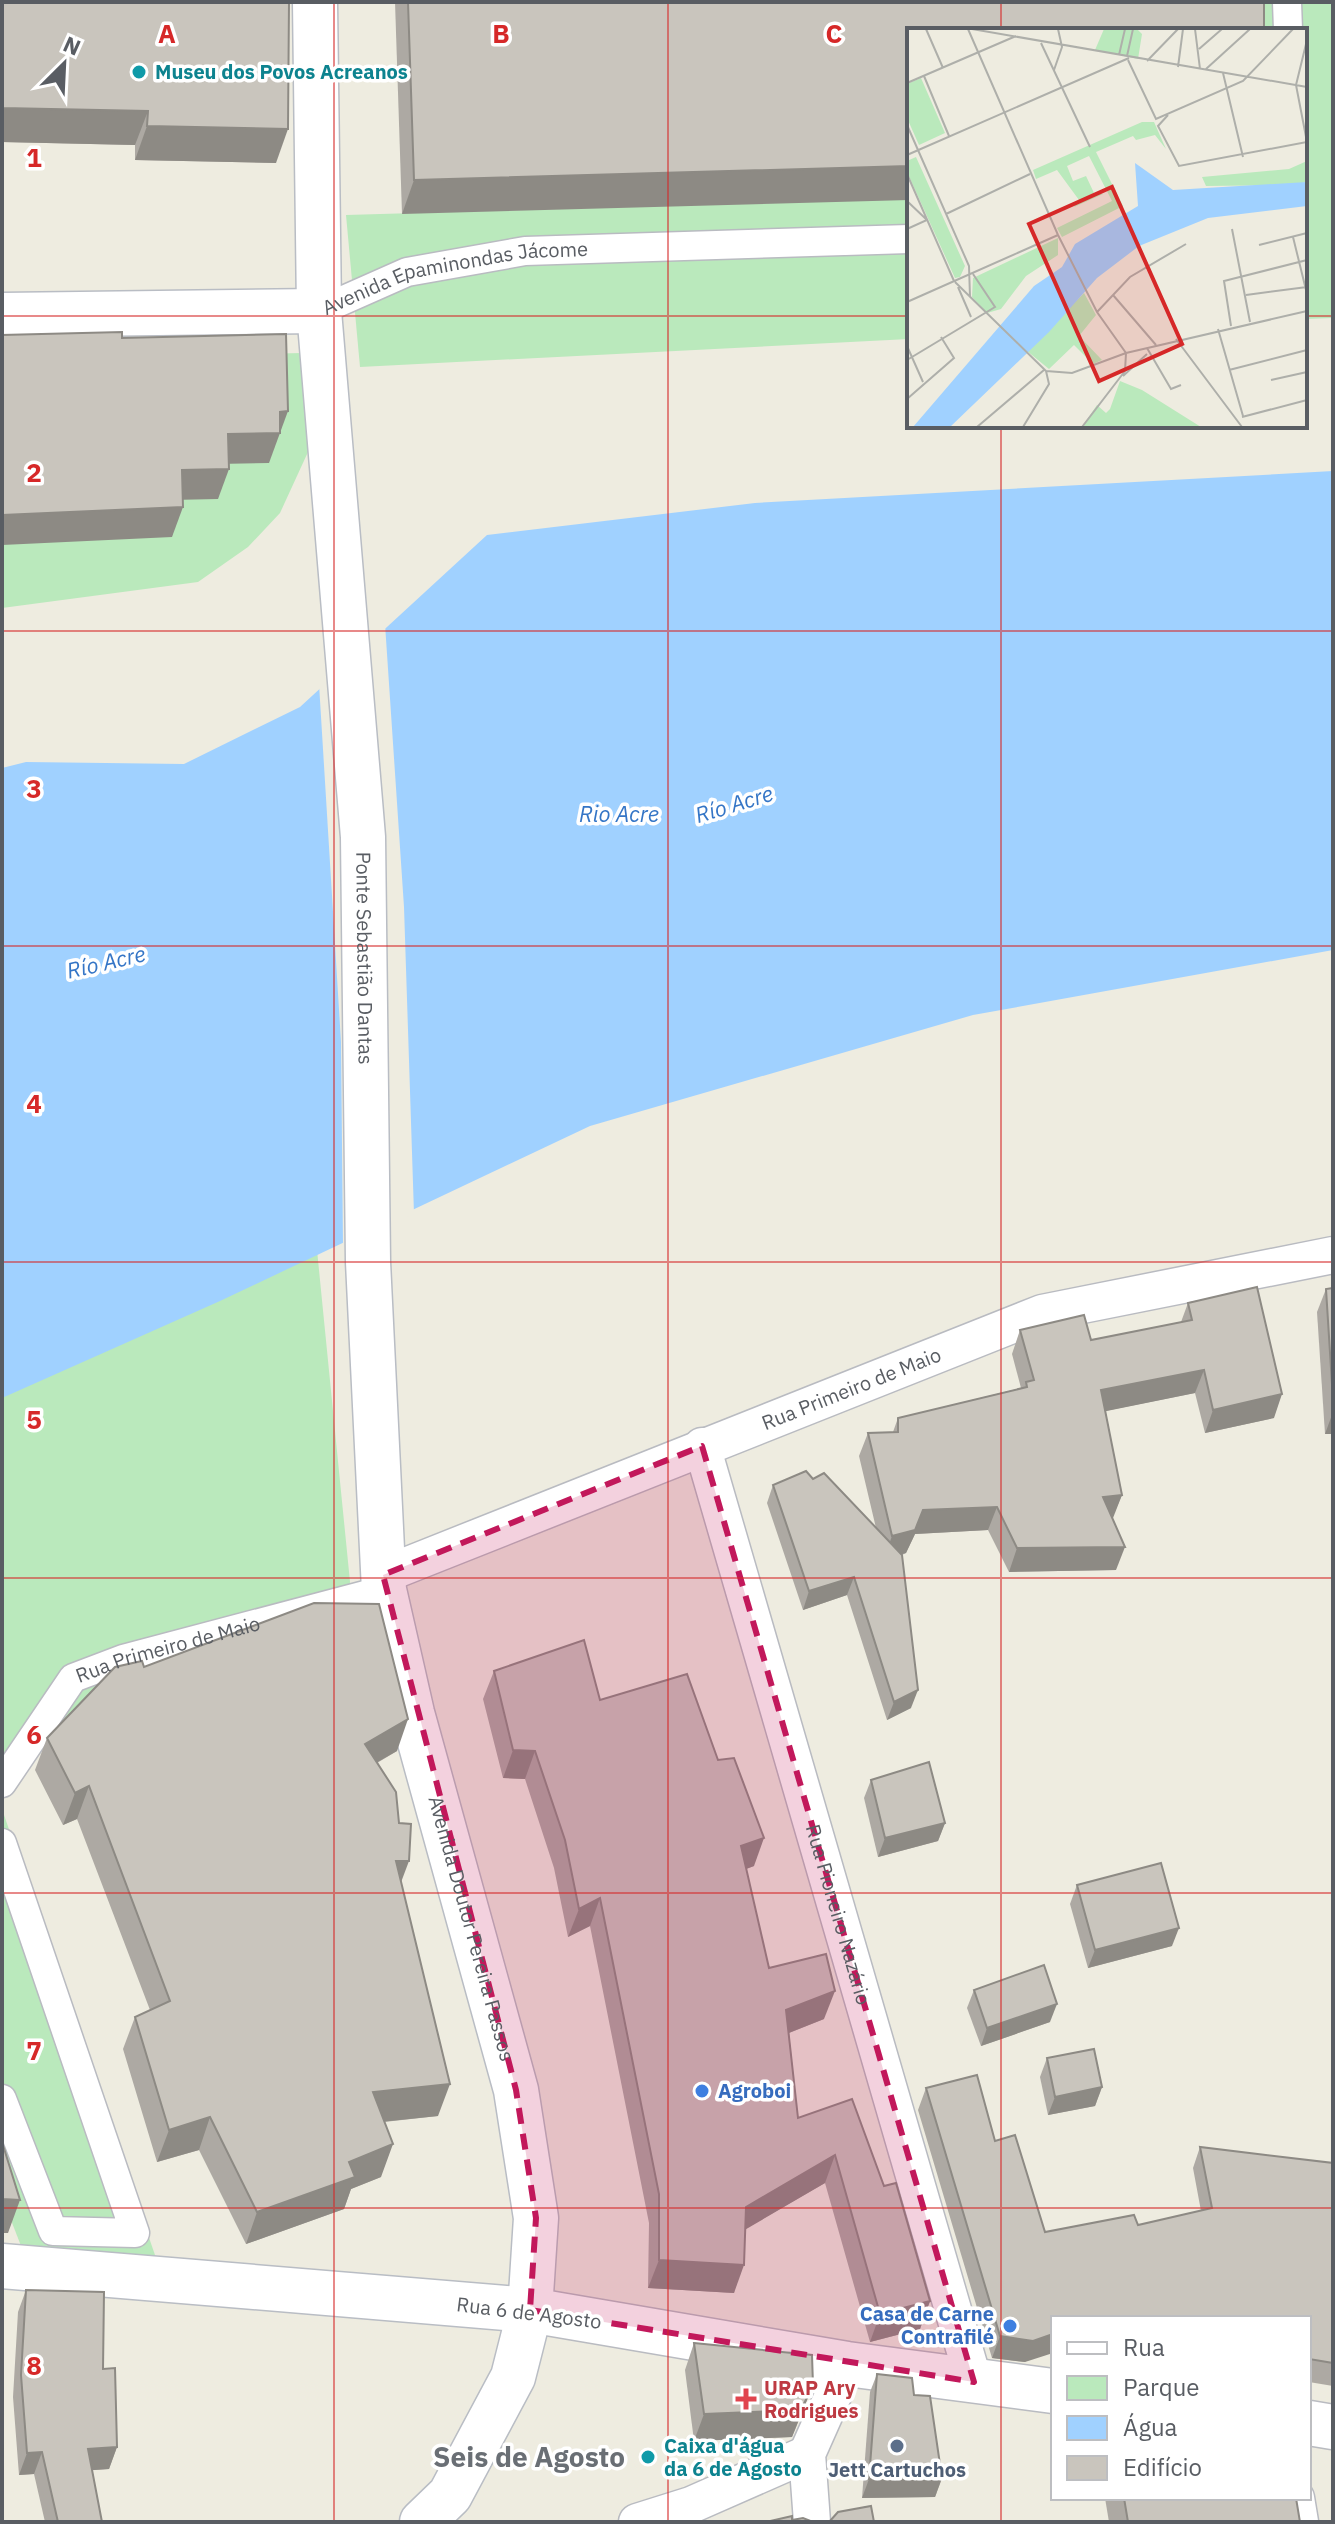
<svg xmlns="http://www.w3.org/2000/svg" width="1335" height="2524" font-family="'IBM Plex Sans',sans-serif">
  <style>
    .green { fill: #bae9bc }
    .water { fill: #a0d1ff }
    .pier { fill: #eeece0 }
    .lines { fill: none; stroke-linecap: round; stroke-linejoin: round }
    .pedestrian-casing { stroke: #b9bbc1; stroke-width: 31 }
    .minor-casing { stroke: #b9bbc1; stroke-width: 39 }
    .tertiary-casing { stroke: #b9bbc1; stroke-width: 47 }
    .secondary-casing { stroke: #b9bdc4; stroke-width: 47 }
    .pedestrian { stroke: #fff; stroke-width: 28 }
    .minor { stroke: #fff; stroke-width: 36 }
    .tertiary { stroke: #fff; stroke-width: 44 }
    .secondary { stroke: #fff; stroke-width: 44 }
    .wall { fill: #ada9a3 }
    .shaded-wall { fill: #8d8a84 }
    .building { fill: #c9c5bd; stroke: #8d8a84; stroke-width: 2 }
    .marked { fill: #c2185b; fill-opacity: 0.2; stroke: #c2185b; stroke-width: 6; stroke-dasharray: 16 10; stroke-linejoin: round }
    .grid { fill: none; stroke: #d62828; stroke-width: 2; stroke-opacity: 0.55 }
    .culture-dot { fill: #0f9aa8; stroke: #fff; stroke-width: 3 }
    .shop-dot { fill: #3f7fe0; stroke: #fff; stroke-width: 3 }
    .health-dot { fill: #e0444e; stroke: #fff; stroke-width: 3 }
    .service-dot { fill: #5c6f8a; stroke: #fff; stroke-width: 3 }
    .labels { text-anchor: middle; stroke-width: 7; stroke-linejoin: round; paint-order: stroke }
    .culture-label { font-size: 20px; font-weight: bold; fill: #0d838f; stroke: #fff; text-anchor: start }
    .street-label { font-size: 20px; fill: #595d63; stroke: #fff }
    .shop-label { font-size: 20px; font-weight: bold; fill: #366cbe; stroke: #fff; text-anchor: start }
    .health-label { font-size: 20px; font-weight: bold; fill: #be3a42; stroke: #fff; text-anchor: start }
    .service-label { font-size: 20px; font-weight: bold; fill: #4e5e75; stroke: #fff }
    .water-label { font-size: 22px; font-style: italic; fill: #3475c6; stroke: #fff }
    .district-label { font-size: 28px; font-weight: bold; fill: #6a6f75; stroke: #fff }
    .inset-road { fill: none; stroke: #aeafaa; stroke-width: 2 }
    .view { fill: #d62828; fill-opacity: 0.15; stroke: #d62828; stroke-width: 4 }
    .inset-edge { fill: none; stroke: #595d63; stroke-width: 4 }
    .grid-label { font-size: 26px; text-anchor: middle; font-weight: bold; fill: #d62828; stroke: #fff; stroke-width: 7; stroke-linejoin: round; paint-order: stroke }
  </style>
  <rect width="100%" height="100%" fill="#eeece0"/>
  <!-- green -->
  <g class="green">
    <path d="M1244,2H1333V318L1305,319V30H1245Z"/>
    <path d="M909,199V339L360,367L346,215Z"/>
    <path d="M303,353L308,452L280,513L248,547L198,582L2,608V359Z"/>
    <path d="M317,1250L354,1622L97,1696L2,1790V1394Z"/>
    <path d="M2,1809L156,2258L23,2251L2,2197Z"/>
  </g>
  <!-- water -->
  <path class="water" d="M1333,471V950L973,1015L590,1126L220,1301L2,1398V768L26,762L184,764L300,707L487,535L755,503Z"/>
  <!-- pier -->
  <path class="pier" d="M385,624L404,907L414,1214L343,1247L341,1042L319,684Z"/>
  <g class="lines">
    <defs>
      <g id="pedestrian">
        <path d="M1287,2L1288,30"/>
        <path id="s1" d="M319,311L407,272L525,251L909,239"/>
        <path id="s2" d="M2,1783L73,1678L123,1659L384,1590"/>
        <path d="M2,1843L135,2233L53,2231L2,2099"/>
      </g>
      <g id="minor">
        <path id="s3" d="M702,1446L974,2382"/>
        <path id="s4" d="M383,1575L1042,1313L1333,1255"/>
        <path d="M1296,2498L1300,2522"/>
        <path d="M637,2522L691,2505L807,2454"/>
        <path d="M812,2522L807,2454L847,2364"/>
      </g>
      <g id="tertiary">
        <path d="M530,2310L847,2364L1053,2391"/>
        <path d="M1309,2423L1333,2427"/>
      </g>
      <g id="secondary">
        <path id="s5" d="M315,2L319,311L363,837L368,1262L384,1590L412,1713L516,2090L536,2218L530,2310L513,2377L450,2495L422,2522"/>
        <path d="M2,315L319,311"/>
        <path d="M2,2266L530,2310"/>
      </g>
    </defs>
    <!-- pedestrian casing -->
    <use href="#pedestrian" class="pedestrian-casing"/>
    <!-- minor casing -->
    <use href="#minor" class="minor-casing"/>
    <!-- tertiary casing -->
    <use href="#tertiary" class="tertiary-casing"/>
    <!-- secondary casing -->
    <use href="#secondary" class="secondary-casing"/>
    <!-- pedestrian -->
    <use href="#pedestrian" class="pedestrian"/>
    <!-- minor -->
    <use href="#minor" class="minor"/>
    <!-- tertiary -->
    <use href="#tertiary" class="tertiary"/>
    <!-- secondary -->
    <use href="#secondary" class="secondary"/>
  </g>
  <!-- wall -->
  <g class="wall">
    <path d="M2,2L276,163L135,160V145L2,142Z"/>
    <path d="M395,2H714L402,214Z"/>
    <path d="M1333,1288V1434H1325L1317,1312L1326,1289Z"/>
    <path d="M1188,1303L1274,1418L1205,1433L1195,1393L1105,1411L1122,1495L1112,1518L1116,1570L1009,1572L988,1530L915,1534L906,1553L902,1555L911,1708L887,1720L847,1595L803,1610L767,1503L773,1485L813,1479L876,1528L859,1456L868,1433L893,1432L898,1418L1021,1388L1012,1354L1020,1330L1091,1340L1181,1322Z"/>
    <path d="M144,1667L397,1751L377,1763L401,1882L438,2116L384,2122L381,2177L351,2189L344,2209L246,2244L199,2150L157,2162L123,2049L135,2017L150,2010L77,1819L63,1825L35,1770L47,1738Z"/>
    <path d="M494,1671L600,1700L754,1866L746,1869L769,1968L824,2019L789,2033L798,2118L884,2186L930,2301L920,2329L870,2342L825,2183L745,2229L734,2293L648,2288L649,2223L590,1926L568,1937L554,1868L525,1779L503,1778L483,1699Z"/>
    <path d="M871,1780L945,1823L938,1841L878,1857L864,1798Z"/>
    <path d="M1077,1885L1172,1946L1088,1968L1070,1904Z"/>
    <path d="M974,1990L1050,2022L981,2046L967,2008Z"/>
    <path d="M1047,2058L1102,2087L1095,2106L1048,2115L1040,2077Z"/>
    <path d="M926,2088L995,2141L1045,2232L1138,2225L1201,2211L1193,2168L1200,2147L1333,2163V2386L1309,2382V2318H1053L1025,2362L992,2358L918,2110Z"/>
    <path d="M26,2290L103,2369L117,2447L109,2469L92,2470L102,2522H45L34,2474L19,2475L13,2397L18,2312Z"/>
    <path d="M694,2343L813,2385L792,2437L694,2441L685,2370Z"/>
    <path d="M877,2374L914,2395L942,2478L935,2497L862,2498L870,2392Z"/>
    <path d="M1105,2498H1296L1300,2522H1109Z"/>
  </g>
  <!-- shaded-wall -->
  <g class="shaded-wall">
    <path d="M2,108L148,111L135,145L2,142Z"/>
    <path d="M147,126L288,129L276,163L135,160Z"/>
    <path d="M909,166V200L402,214L414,180Z"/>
    <path d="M288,411L269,463L217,464L228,434L280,412Z"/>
    <path d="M229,469L218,499L171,500L182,470Z"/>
    <path d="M183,507L172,537L2,545V515Z"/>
    <path d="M1204,1370L1195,1393L1092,1414L1101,1390Z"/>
    <path d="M1282,1394L1274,1418L1205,1433L1213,1410Z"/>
    <path d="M1333,1412V1434H1325Z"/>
    <path d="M1122,1495L1113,1518L1095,1521L1103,1497Z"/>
    <path d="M997,1507L988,1530L915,1534L906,1553L884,1559L892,1536L923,1510Z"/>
    <path d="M1125,1547L1116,1570L1009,1572L1017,1548Z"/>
    <path d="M854,1577L847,1595L803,1610L809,1591Z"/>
    <path d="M918,1690L911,1708L887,1720L894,1702Z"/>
    <path d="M408,1719L397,1751L353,1776L365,1744Z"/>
    <path d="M513,1750L535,1751L525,1779L503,1778Z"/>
    <path d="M89,1786L77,1819L63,1825L75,1793Z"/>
    <path d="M945,1823L938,1841L878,1857L885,1838Z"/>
    <path d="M764,1838L754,1866L730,1875L741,1846Z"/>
    <path d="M396,1861H409L397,1893Z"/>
    <path d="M600,1898L590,1926L568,1937L579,1909Z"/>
    <path d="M1179,1928L1172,1946L1088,1968L1095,1950Z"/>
    <path d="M835,1991L824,2019L776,2038L786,2010Z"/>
    <path d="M1057,2004L1050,2022L981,2046L987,2028Z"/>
    <path d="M450,2084L438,2116L361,2124L373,2092Z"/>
    <path d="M1102,2087L1095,2106L1048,2115L1055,2097Z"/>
    <path d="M210,2117L199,2150L157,2162L169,2130Z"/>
    <path d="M393,2144L381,2177L351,2189L344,2209L246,2244L257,2212L349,2162Z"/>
    <path d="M835,2155L825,2183L736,2235L746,2207Z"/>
    <path d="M2,2199L20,2200L8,2233H2Z"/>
    <path d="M659,2260L744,2265L734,2293L648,2288Z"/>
    <path d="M930,2301L920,2329L870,2342L880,2314Z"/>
    <path d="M1053,2334V2353L1025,2362L992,2358L1000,2336Z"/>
    <path d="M813,2385L792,2437L694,2441L704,2414Z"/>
    <path d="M117,2447L109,2469L80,2471L88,2449Z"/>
    <path d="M42,2452L34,2474L19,2475L27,2453Z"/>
    <path d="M942,2478L935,2497L862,2498L869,2479Z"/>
  </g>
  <!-- building -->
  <g class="building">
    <path d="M2,2H289L288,129L147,126L148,111L2,108Z"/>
    <path d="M408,2H714V3L757,2H1264V30H909V166L414,180Z"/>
    <path d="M122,332V338L286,334L288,411L280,412V433L228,434L229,469L182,470L183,507L2,515V335Z"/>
    <path d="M1257,1287L1282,1394L1213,1410L1204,1370L1101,1390L1122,1495L1103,1497L1125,1547L1017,1548L997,1507L923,1510L915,1530L892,1536L868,1433L898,1432V1418L1027,1387L1026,1382L1034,1380L1020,1330L1084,1315L1091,1340L1192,1320L1188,1303Z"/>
    <path d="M1333,1288V1400L1326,1289Z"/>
    <path d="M806,1471L813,1479L824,1473L902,1555L918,1690L894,1702L854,1577L809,1591L773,1485Z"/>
    <path d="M314,1603L379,1604L408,1719L365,1744L396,1792L399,1823L411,1824L409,1861H396L450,2084L373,2092L393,2144L349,2162L355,2177L257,2212L210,2117L169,2130L135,2017L170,2001L89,1786L75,1793L47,1738L115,1667L142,1661L144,1667Z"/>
    <path d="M584,1640L600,1700L687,1674L718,1760L734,1758L764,1838L741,1846L769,1968L826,1954L835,1991L786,2010L798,2118L852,2099L884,2186L896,2183L930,2301L880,2314L835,2155L746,2207L744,2265L659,2260V2194L600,1898L579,1909L565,1840L535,1751L513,1750L494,1671Z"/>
    <path d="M929,1762L945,1823L885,1838L871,1780Z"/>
    <path d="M1161,1863L1179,1928L1095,1950L1077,1885Z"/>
    <path d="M1044,1965L1057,2004L987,2028L974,1990Z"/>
    <path d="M1094,2049L1102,2087L1055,2097L1047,2058Z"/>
    <path d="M977,2075L995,2141L1015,2135L1045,2232L1134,2215L1138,2225L1212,2208L1200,2147L1333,2163V2363L1309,2359V2318H1053V2334L1033,2341L1000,2336L926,2088Z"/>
    <path d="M2,2142L20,2200L2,2199Z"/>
    <path d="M26,2290L104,2292L103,2369L115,2368L117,2447L88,2449L102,2522H58L42,2452L27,2453L21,2375Z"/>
    <path d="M694,2343L812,2355L813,2385L801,2410L704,2414Z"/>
    <path d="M877,2374L912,2378L914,2395L930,2396L942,2478L869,2479Z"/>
    <path d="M1124,2498H1296L1300,2522H1128Z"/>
    <path d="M871,2506L874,2522H829L838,2512Z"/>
    <path d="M792,2516V2520L803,2518L813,2522H766Z"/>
  </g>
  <!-- marked area -->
  <path class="marked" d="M702,1446L974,2382L530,2310L536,2218L516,2090L383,1575Z"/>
  <!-- grid -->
  <path class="grid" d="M334,2V2522M668,2V2522M1001,2V30M2,316H909M1305,316H1333M1001,426V2522M2,631H1333M2,946H1333M2,1262H1333M2,1578H1333M2,1893H1333M2,2208H1333"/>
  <!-- markers -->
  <g class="culture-dot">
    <circle cx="139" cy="72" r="8"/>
    <circle cx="648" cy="2457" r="8"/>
  </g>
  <g class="shop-dot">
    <circle cx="702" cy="2091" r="8"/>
    <circle cx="1010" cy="2326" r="8"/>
  </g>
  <path class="health-dot" d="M742 2387h8v8h8v8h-8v8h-8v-8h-8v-8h8z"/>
  <circle class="service-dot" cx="897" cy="2446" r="8"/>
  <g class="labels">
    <!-- culture labels -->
    <g class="culture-label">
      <text x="155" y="79">Museu dos Povos Acreanos</text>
      <text x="664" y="2453">Caixa d'água<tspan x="664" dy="23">da 6 de Agosto</tspan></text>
    </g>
    <!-- street labels -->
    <g class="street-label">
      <text dy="7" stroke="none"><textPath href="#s1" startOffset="142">Avenida Epaminondas Jácome</textPath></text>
      <text dy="7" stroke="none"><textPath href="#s5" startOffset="958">Ponte Sebastião Dantas</textPath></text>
      <text dy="7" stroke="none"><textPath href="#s4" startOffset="504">Rua Primeiro de Maio</textPath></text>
      <text dy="7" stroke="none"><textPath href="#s2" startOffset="226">Rua Primeiro de Maio</textPath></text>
      <text dy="7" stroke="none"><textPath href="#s3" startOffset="488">Rua Pioneiro Nazário</textPath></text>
      <text dy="7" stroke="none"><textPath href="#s5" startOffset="1940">Avenida Doutor Pereira Passos</textPath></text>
      <text transform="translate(529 2313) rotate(7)" y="7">Rua 6 de Agosto</text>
    </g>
    <!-- shop labels -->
    <g class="shop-label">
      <text x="718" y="2098">Agroboi</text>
      <text x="994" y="2321" text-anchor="end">Casa de Carne<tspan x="994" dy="23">Contrafilé</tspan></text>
    </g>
    <!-- health labels -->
    <g class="health-label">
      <text x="764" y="2395">URAP Ary<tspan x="764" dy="23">Rodrigues</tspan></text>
    </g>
    <!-- service labels -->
    <g class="service-label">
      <text x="897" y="2477">Jett Cartuchos</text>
    </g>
    <!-- water labels -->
    <g class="water-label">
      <text transform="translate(734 804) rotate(-17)" y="8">Río Acre</text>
      <text x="619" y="822">Rio Acre</text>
      <text transform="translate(106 962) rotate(-13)" y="8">Río Acre</text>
    </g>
    <!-- district labels -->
    <g class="district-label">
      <text x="529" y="2467">Seis de Agosto</text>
    </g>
  </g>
  <!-- overview -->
  <g transform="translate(907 28)">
    <rect width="400" height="400" fill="#eeece0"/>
    <path d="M197,1H230L235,6L231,31L188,22ZM14,50L38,105L12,117L0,90V56ZM235,94H247L259,121L248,107L229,112L226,108L189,124L216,178L155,209L150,200L205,173L182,128L160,138L166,153L179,148L187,165L196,166L167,179L172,172L150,142L129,151L126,142ZM9,129L58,238L53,249L48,250L0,144V133ZM400,133V154L386,157L299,158L295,149L382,141ZM151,210V227L119,248L94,281L80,285L65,269L66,250ZM177,265L189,287L172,308L195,332L186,336L167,317L142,341L120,323ZM213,353L235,362L294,399H175L190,377L199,385L203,381Z" fill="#bae9bc"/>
    <path d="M228,135L266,162L400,154V178L301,190L232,218L190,250L142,304L43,399H6L127,258L155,239L168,216L231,178Z" fill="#a0d1ff"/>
    <path class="inset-road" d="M19,1L36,40M61,1L151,207L190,284L219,325L218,343L175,399M65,1L400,59M288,1L293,41M134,15L183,119M292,21L315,1M212,27L218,1M220,28L226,1M221,32L249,91L336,53L386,1M240,33L271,1M271,39L276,1M299,41L343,1M147,42L155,19L151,1M316,45L336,129M17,48L42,108M0,55L109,8M261,87L251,98L272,138L400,114L389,57L400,12M0,97L62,238L63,269M0,127L222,30M0,146L47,253M0,173L20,192L0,201M39,186L123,146M325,201L343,294M386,209L400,266M352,217L400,205M48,254L139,343L142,356L116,399M51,259L64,289M206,267L249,317M339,267L400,259M0,274L151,207M190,284L223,249L279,216M324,298L317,253L400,232M311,301L336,388M269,311L335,399M0,318L16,354M240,320L264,361L274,357M219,325L400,283M0,332L88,279L66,246M322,342L400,322M139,343L165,345L219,325M216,348L240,326M364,352L400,344M0,371L47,330L34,309M335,389L400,372M70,399L137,342"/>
    <path class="view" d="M205,159L275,316L192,353L122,196Z"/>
    <rect width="400" height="400" class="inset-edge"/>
  </g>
  <g class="grid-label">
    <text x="167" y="43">A</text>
    <text x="501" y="43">B</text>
    <text x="834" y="43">C</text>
    <text x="34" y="167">1</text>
    <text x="34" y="482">2</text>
    <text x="34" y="798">3</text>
    <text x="34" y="1113">4</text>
    <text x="34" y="1429">5</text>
    <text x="34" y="1744">6</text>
    <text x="34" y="2060">7</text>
    <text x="34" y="2375">8</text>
  </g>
  <!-- border -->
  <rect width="1335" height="2524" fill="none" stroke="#595d63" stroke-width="8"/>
  <!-- legend -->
  <rect x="1051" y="2316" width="260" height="184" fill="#ffffff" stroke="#bdbec1" stroke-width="2"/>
  <rect x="1067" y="2342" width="40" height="12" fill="#ffffff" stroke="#bdbec1" stroke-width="2"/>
  <text x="1123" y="2356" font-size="24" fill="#595d63">Rua</text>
  <rect x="1067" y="2376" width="40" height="24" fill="#bae9bc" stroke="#bdbec1" stroke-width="2"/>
  <text x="1123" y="2396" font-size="24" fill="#595d63">Parque</text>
  <rect x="1067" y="2416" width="40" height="24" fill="#a0d1ff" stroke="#bdbec1" stroke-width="2"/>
  <text x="1123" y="2436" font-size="24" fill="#595d63">Água</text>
  <rect x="1067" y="2456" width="40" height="24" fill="#c9c5bd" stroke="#bdbec1" stroke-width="2"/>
  <text x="1123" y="2476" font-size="24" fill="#595d63">Edifício</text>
  <!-- north arrow -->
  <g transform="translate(64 64) rotate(24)" stroke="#ffffff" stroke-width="6" paint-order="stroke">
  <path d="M0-6L14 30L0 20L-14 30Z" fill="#595d63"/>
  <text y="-12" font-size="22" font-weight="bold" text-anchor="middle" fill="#595d63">N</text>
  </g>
</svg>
